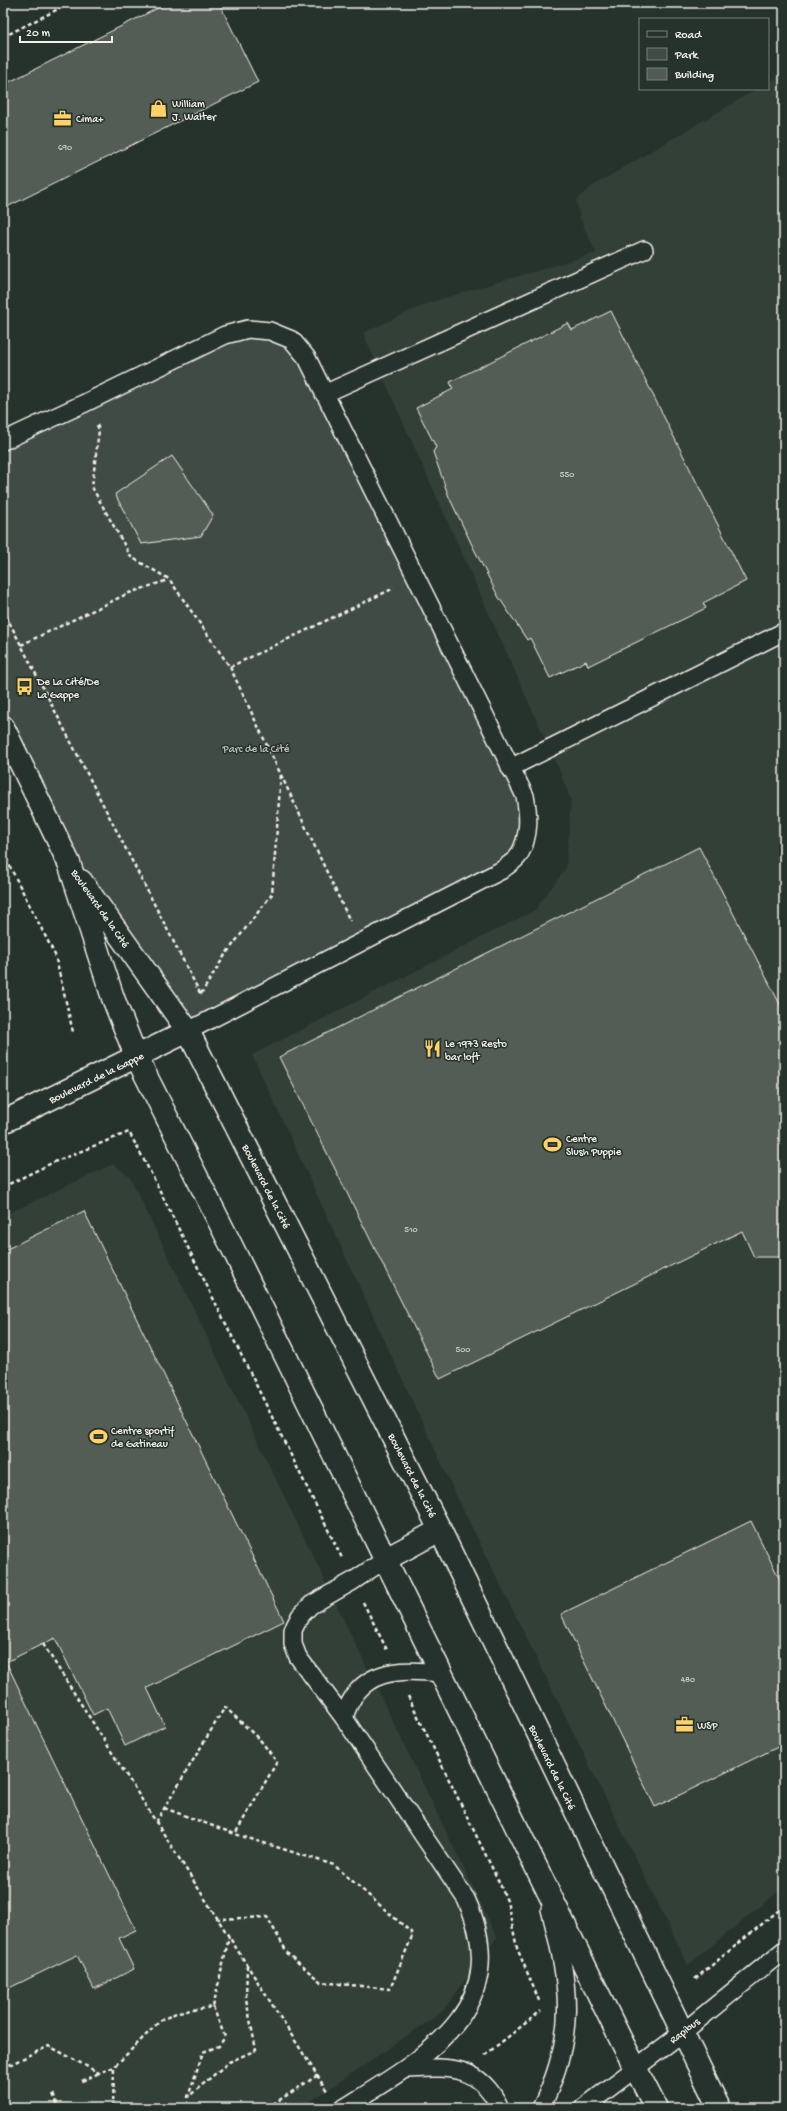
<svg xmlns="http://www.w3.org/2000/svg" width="787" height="2111" font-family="'Gochi Hand',sans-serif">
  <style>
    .built { fill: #333f39 }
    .green { fill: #414b45; stroke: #9a9e96 }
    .building { fill: #525c55; stroke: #f4f1e8 }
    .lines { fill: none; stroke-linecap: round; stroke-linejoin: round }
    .service-casing { stroke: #f4f1e8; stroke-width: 20 }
    .tertiary-casing { stroke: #f4f1e8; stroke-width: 25 }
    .path { stroke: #f4f1e8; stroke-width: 2.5; stroke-dasharray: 4 3; stroke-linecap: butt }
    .service { stroke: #26332d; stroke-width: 17 }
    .tertiary { stroke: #26332d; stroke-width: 22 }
    .labels { text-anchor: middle; stroke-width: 3; stroke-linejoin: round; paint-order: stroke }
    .number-label { font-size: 9px; fill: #ccccc3 }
    .poi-label { font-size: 11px; fill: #f4f1e8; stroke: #26332d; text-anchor: start }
    .park-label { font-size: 11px; fill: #bebfb7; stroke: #26332d }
    .street-label { font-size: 11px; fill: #f4f1e8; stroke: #26332d }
  </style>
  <rect width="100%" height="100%" fill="#26332d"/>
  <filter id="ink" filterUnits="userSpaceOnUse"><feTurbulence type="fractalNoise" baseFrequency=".025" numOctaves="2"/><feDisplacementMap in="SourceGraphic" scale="8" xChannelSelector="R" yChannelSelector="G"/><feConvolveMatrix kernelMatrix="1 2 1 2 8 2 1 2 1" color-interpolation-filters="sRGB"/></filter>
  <g filter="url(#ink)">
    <!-- built -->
    <g class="built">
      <path d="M784,73V1887L688,1965L457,1497L252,1055L535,910L566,868L571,800L560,772L363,333L428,303L596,253L580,218L576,200L594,185L757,89H768V83Z"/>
      <path d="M113,1164L130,1177L497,1937L442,2012L301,2108H3V1216Z"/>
    </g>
    <!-- green -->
    <path class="green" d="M225,335L292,340L525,796L519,856L188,1031L69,863L3,729V438Z"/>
    <!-- building -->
    <g class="building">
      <path d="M168,3H219L258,82L3,209V85Z"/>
      <path d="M611,311L746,581L703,603L706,608L588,666L586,661L550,678L530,638L527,640L498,596L473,547L449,497L433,452L436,447L416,408L453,389L450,382L568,323L572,330Z"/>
      <path d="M172,456L213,515L201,536L141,544L115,494Z"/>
      <path d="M699,847L784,1012V1257H754L742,1231L440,1379L279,1057Z"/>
      <path d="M84,1211L284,1621L147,1688L165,1726L125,1746L107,1708L93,1715L55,1638L6,1662L136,1930L119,1938L134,1969L94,1989L77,1955L3,1991V1251Z"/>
      <path d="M751,1521L784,1588V1744L655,1807L561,1614Z"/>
    </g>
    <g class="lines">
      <defs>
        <g id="service">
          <path d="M324,394L644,250"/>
          <path d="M3,441L85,403L225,335L248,329L270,331L292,340L307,358L525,796C529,816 530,836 519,855C516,861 507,865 502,870L188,1031"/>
          <path d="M510,768L781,633"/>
          <path d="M344,1718C358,1668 398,1669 441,1673"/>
          <path d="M406,2069C447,2067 479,2063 500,2108"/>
          <path d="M344,2108C423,2058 517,2009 466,1899L344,1718L298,1657L293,1644V1630L300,1616L311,1605L353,1581L386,1559"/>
          <path d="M541,2108C577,2034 570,1986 550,1909"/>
          <path d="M583,2108L682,2033L784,1950"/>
        </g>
        <g id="tertiary">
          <path d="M3,727L69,863L113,998L136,1056L232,1247L621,2040L656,2108"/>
          <path d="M81,881L188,1031L440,1530L719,2108"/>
          <path d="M3,1122L188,1031"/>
          <path d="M386,1559L440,1530"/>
        </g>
      </defs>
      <!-- service casing -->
      <use href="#service" class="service-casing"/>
      <!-- tertiary casing -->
      <use href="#tertiary" class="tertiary-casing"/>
      <!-- path -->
      <g class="path">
        <path d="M3,37L70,3"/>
        <path d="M97,425L99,430L92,487L131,557L169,579L230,667L350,921"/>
        <path d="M3,610L201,995"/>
        <path d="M21,645L129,593L168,580"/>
        <path d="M230,667L394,588"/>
        <path d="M3,853L55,955L73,1032"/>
        <path d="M201,994L225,955L272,894L281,774"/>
        <path d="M3,1187L54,1162L129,1132L153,1177L342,1558"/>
        <path d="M363,1602L387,1650"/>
        <path d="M43,1644L327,2091"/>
        <path d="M408,1696L499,1882L507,1901L517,1948L540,2003"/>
        <path d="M164,1808L235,1834L334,1865L413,1934L390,1989L321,1982L288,1954L267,1917L218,1919"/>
        <path d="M156,1822L225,1707L261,1741L277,1762L235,1834"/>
        <path d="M695,1979L784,1906"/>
        <path d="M213,2007L225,2037L219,2046L203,2052L188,2097L229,2062L256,2050L246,1999L247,1966"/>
        <path d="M485,2055L541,2011"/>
        <path d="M3,2068L49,2046L99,2073L114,2067L160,2021L178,2012L213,2007L229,1937"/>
        <path d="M82,2081L99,2073"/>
        <path d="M53,2094L59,2108"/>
        <path d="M113,2108L114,2067"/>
        <path d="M267,2108L318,2075"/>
      </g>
      <!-- service -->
      <use href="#service" class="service"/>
      <!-- tertiary -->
      <use href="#tertiary" class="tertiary"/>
    </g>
  </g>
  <!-- icons -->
  <defs>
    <symbol id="shop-bare" viewBox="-9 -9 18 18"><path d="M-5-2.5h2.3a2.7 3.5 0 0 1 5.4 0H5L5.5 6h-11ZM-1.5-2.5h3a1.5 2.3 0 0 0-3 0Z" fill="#ffd166" stroke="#26332d" stroke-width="2.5" paint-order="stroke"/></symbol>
    <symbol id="office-bare" viewBox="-9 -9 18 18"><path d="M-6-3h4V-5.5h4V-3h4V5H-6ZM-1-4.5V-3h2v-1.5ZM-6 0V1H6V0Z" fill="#ffd166" stroke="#26332d" stroke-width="2.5" paint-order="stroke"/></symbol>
    <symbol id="bus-bare" viewBox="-9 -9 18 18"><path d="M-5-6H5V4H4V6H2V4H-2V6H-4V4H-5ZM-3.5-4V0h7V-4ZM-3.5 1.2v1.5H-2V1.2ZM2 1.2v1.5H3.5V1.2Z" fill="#ffd166" stroke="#26332d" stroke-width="2.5" paint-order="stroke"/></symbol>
    <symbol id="restaurant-bare" viewBox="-9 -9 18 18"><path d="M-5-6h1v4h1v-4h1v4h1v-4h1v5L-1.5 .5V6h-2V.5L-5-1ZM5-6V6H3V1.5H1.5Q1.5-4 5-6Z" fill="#ffd166" stroke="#26332d" stroke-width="2.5" paint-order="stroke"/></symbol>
    <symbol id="stadium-bare" viewBox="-9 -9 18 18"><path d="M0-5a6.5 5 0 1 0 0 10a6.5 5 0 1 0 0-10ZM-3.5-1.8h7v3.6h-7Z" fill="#ffd166" stroke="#26332d" stroke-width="2.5" paint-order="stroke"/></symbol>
  </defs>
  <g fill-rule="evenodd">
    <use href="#shop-bare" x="146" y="96" width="25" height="25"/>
    <use href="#office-bare" x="50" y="106" width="25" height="25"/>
    <use href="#bus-bare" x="12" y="674" width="25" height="25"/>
    <use href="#restaurant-bare" x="420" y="1036" width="25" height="25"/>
    <use href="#stadium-bare" x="540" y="1132" width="25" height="25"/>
    <use href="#stadium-bare" x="86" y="1424" width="25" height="25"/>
    <use href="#office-bare" x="672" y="1712" width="25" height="25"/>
  </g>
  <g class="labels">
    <!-- number labels -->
    <g class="number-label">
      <text x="65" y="150">690</text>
      <text x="567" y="477">550</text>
      <text x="411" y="1232">510</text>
      <text x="463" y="1352">500</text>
      <text x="688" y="1682">480</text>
    </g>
    <!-- poi labels -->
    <g class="poi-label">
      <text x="172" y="107">William<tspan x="172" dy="13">J. Walter</tspan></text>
      <text x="76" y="122">Cima+</text>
      <text x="37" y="685">De La Cité/De<tspan x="37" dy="13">La Gappe</tspan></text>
      <text x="445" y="1047">Le 1973 Resto<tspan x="445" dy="13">bar loft</tspan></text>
      <text x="566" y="1142">Centre<tspan x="566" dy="13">Slush Puppie</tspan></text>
      <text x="111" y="1434">Centre sportif<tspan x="111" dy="13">de Gatineau</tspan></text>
      <text x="697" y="1729">WSP</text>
    </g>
    <!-- park labels -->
    <g class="park-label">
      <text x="256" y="752">Parc de la Cité</text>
    </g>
    <!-- street labels -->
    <g class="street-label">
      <text transform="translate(101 908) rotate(55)" y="4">Boulevard de la Cité</text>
      <text transform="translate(96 1077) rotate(-26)" y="4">Boulevard de la Gappe</text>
      <text transform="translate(267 1186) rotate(63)" y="4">Boulevard de la Cité</text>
      <text transform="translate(413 1475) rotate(63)" y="4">Boulevard de la Cité</text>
      <text transform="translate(553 1767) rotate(64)" y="4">Boulevard de la Cité</text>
      <text transform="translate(684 2030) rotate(-38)" y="4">Rapibus</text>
    </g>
  </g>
  <!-- margin -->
  <rect width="787" height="2111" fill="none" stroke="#26332d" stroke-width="16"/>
  <rect x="8" y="8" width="771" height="2095" fill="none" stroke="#f4f1e8" stroke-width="1.5" filter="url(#ink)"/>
  <!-- legend -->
  <rect x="639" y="18" width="130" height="72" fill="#26332d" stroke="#787f78"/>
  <rect x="647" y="31" width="20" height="6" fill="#26332d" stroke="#787f78"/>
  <text x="675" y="38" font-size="12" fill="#f4f1e8">Road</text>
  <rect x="647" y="48" width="20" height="12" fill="#414b45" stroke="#787f78"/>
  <text x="675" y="58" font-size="12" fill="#f4f1e8">Park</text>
  <rect x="647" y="68" width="20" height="12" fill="#525c55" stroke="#787f78"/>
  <text x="675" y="78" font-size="12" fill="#f4f1e8">Building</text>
  <!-- scale -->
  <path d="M20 36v6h92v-6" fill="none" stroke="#f4f1e8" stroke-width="2"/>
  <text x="26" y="36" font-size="12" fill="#f4f1e8" stroke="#26332d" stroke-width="3" paint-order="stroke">20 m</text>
</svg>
